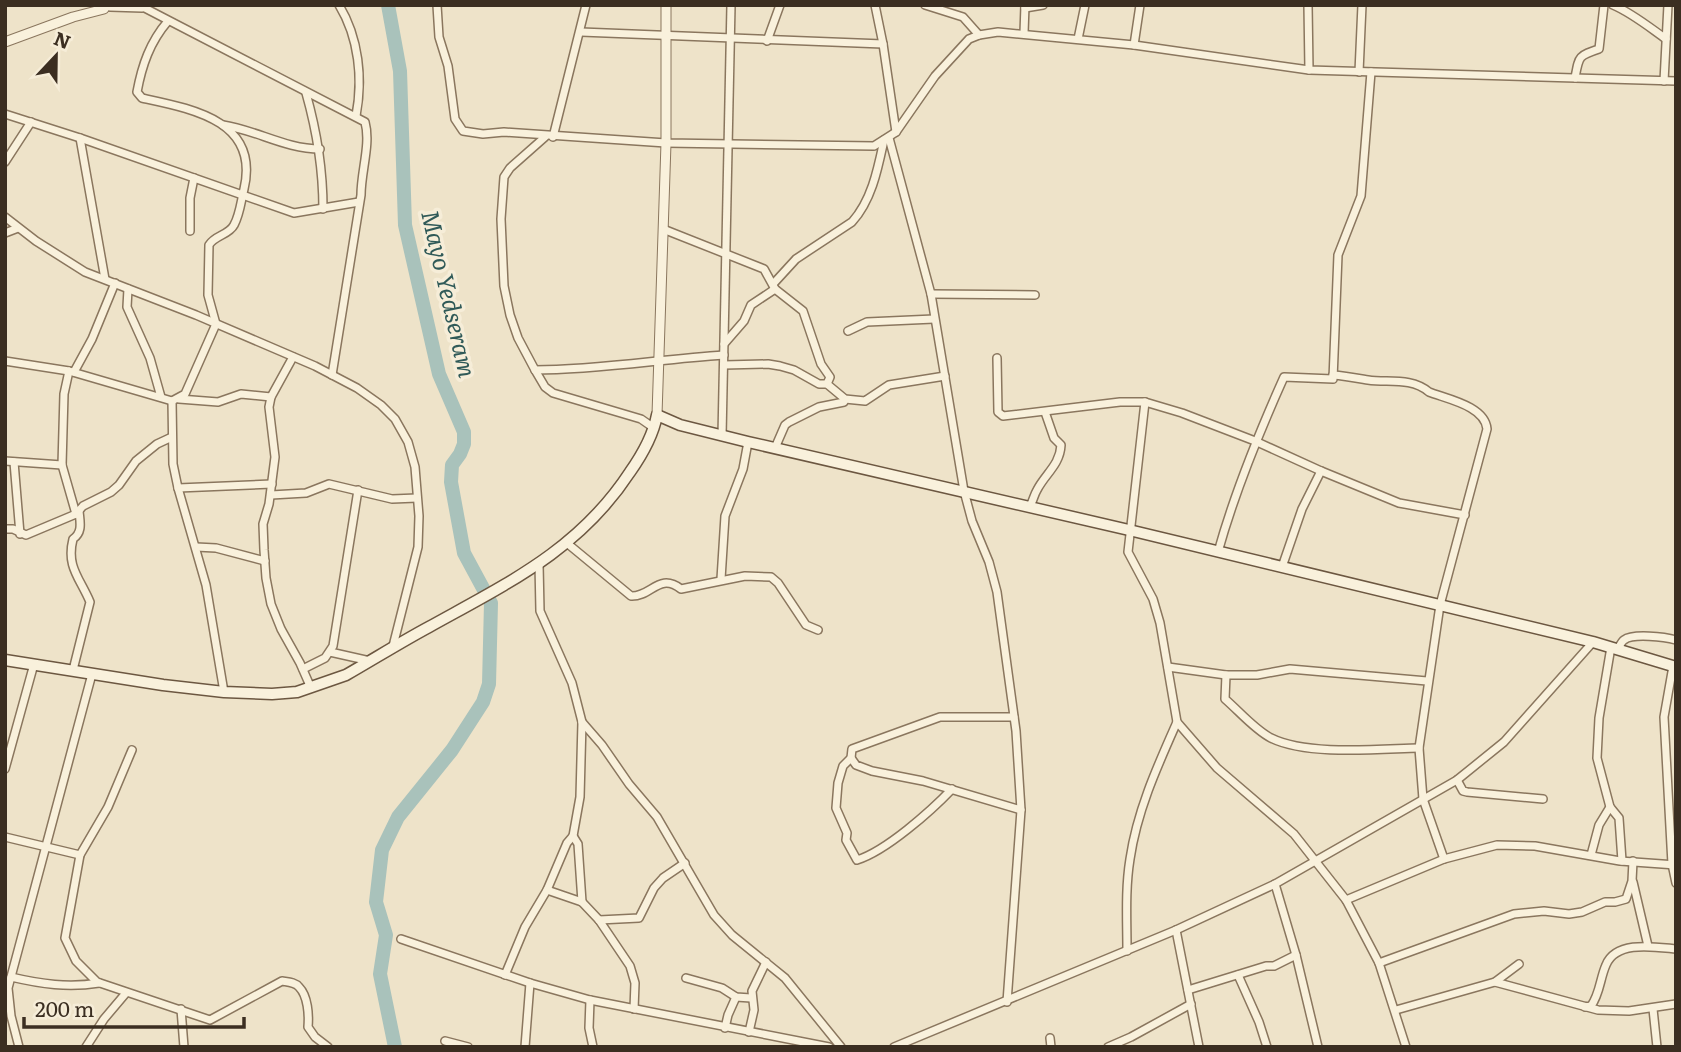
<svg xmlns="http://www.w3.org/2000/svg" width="1681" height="1052" font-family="Literata,serif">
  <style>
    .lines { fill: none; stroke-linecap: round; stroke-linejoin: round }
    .river { stroke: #a9c2bb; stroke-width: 14 }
    .minor-casing { stroke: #8a765e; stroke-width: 10 }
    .tertiary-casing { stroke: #8a765e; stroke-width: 11 }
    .secondary-casing { stroke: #6c5741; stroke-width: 13 }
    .minor { stroke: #f9f1dc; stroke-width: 7 }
    .tertiary { stroke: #f9f1dc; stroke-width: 9 }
    .secondary { stroke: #f9f1dc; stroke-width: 10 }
    .labels { text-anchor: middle; stroke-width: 7; stroke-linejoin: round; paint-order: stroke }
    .water-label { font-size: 24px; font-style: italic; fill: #305a58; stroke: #f6edd8 }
  </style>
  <rect width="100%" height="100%" fill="#eee3c9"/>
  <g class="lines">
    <!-- river -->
    <path class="river" d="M388,5L400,71L405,225L439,374L464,432V444L460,454L452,465L451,482L464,553L491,603L489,684L483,702L452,750L398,817L382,850L376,902L386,935L380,974L395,1047"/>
    <defs>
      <g id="minor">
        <path d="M139,5L365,122C371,144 361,171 361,195L332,375"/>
        <path d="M339,5C359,38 363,79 356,116"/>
        <path d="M437,5L439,37L448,66L455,119L463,131L483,134L504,132L666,143L874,146L896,132L935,76L969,39L979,35L998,32L1134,45L1309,70L1676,81"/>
        <path d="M875,5L883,44L896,132"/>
        <path d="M925,5L963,17L979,35"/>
        <path d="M1308,5L1309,70"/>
        <path d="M1613,5C1632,13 1649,27 1666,39"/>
        <path d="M110,7L142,8"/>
        <path d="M1025,8L1043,5"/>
        <path d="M581,32L883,44"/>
        <path d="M1024,33L1025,5"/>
        <path d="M1078,39L1085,5"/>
        <path d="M767,41L780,5"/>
        <path d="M1134,45L1140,5"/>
        <path d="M1359,72L1362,5"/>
        <path d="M1575,78C1579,56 1578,56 1599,49L1604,5"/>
        <path d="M1664,81L1668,5"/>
        <path d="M306,93C317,132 323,168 323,209"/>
        <path d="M5,114L80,138L294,213L359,202"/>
        <path d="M223,125C256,130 286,149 320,149"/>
        <path d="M545,137L510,168L504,177L501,219L504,286L510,315L518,338L535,370L545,387L553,393L641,419L654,428"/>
        <path d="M553,137L586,5"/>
        <path d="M80,138L105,279"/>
        <path d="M889,138L931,294L964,491L972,521L989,562L997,592L1016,731L1021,810L1007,1002"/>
        <path d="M5,162L31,122"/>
        <path d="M5,217L36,241L85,272L196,315L315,366L357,388L381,405L395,419L408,442L415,467L419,516L418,547L393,646"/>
        <path d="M663,229L764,269L775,289L803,311L821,364L830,377L827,384"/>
        <path d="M190,231V198L194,178"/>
        <path d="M5,233L18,228"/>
        <path d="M774,283L796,259L852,222C872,200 878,168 884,140"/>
        <path d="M128,289L127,307L150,358L161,397"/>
        <path d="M931,294L1035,295"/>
        <path d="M848,331L867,322L934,319"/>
        <path d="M724,344L744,321L751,305L775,289"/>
        <path d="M293,357L271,397L269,407L275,457L269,504L263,524L264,550L266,578L271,604L281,629L300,663L311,688"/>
        <path d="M997,358L998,412L1003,416L1120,402H1145L1182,413L1255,441L1321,471L1399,503L1465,515"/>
        <path d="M5,361L69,371L172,401L185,394L216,324L208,295L209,245C215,235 229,235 234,225C240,214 241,201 244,189C260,121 193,109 142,98L137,92C142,65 150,42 168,21"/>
        <path d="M724,365L768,364L780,366L794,370L819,384H827L845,399L865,401L889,385L945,376"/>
        <path d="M535,370C598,370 661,359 724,355"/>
        <path d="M69,371L64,394L62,465L76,514"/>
        <path d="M74,372L92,339L115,283"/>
        <path d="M1333,375C1345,376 1356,378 1368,380C1388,383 1411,377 1429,392C1447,399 1485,406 1487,429L1440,605L1419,748L1423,799L1444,859"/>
        <path d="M179,399L218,402L241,394L271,397"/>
        <path d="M172,401L173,464L178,488L206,585L224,692"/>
        <path d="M1145,402L1128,552L1153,599L1160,623L1177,722L1217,768L1294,834L1346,900L1379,963L1406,1047"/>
        <path d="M722,436L731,5"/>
        <path d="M775,448L785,425L789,422L819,407L844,402L845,399"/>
        <path d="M5,461L62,465"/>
        <path d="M14,462L20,534"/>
        <path d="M178,488L272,484"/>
        <path d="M271,495L306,493L329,484L392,499L417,498"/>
        <path d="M1030,506C1033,501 1034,495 1037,490C1045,474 1060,465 1061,445L1054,438L1045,412"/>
        <path d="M5,529H13L26,535L76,514L83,506L111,492L119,485L136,461L157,444L172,437"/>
        <path d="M568,544L631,596C651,597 659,572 681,589L745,576L771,577L778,583L806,625L818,630"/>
        <path d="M196,547L216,548L265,561"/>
        <path d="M1218,552C1235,491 1258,435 1284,377L1333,379L1338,255L1361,196L1371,72"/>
        <path d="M1282,567L1302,509L1321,471"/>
        <path d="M721,579L725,516L743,469L748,442"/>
        <path d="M1611,647L1599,718L1597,758L1610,807L1619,818L1622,861"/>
        <path d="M1618,649C1619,647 1622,641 1624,640C1633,633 1665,637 1676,640"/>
        <path d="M330,652L370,661"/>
        <path d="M1673,666L1664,717L1672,864L1676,883"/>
        <path d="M1168,667L1226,675H1257L1290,669L1427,681"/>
        <path d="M303,669L325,658L333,646L358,490"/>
        <path d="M73,670L90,602C80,578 66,567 73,539C83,532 80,522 79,511"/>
        <path d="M1226,675L1225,699C1239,711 1255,730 1271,738C1307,756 1379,749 1419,748"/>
        <path d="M582,722L602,745L629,784L657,817L714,915L732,935L785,978L841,1047"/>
        <path d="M132,750L108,807L80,855L65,938L76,961L97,982L210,1020L282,981C288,982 295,982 299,987C308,996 309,1015 308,1027L315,1037L328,1047"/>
        <path d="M851,758L856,765L872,771L923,781L1021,810"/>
        <path d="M5,769L34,664"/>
        <path d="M1457,780L1463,791L1467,792L1543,799"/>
        <path d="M952,789C931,811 886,851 857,860L846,840L847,833L836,808L838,783L843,766L851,758L852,749L940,717H1014"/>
        <path d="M573,836L578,844L582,902"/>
        <path d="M5,837L80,855"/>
        <path d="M1591,855L1599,825L1610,807"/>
        <path d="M1633,882L1648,946"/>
        <path d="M1275,884L1296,955L1318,1047"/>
        <path d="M547,890L582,902L599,920L630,966L635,983L634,1009"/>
        <path d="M1346,900L1444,859L1497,845L1535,846L1620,861L1676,865"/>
        <path d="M599,920L639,918L654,888L663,878L685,863"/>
        <path d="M1176,930L1199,1047"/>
        <path d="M401,939L530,983L590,1000L829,1047"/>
        <path d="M1127,951C1127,920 1125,890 1130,859C1137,811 1157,767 1177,722"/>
        <path d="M1379,963L1514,914L1544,911L1569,914L1582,912L1605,902H1615L1626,899L1632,881L1633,861"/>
        <path d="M505,975L525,927L547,890L567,843L573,836L580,797L582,722L572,683L540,611L539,564"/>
        <path d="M1238,975L1259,1022L1267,1047"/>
        <path d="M11,977C41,984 68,988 99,983"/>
        <path d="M686,978L722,988L736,997L751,998"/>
        <path d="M1495,982L1598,1010L1629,1011L1676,1004"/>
        <path d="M1188,990L1266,966H1274L1296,955"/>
        <path d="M590,1000L589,1028L593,1047"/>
        <path d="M1585,1007L1591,1006C1600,994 1600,978 1606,965C1616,940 1655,947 1676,949"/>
        <path d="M181,1009L184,1047"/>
        <path d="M1653,1009L1657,1047"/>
        <path d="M1396,1010L1495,982L1519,964"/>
        <path d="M725,1028L728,1015L736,997"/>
        <path d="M749,1032L754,1010L752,991L766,962"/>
        <path d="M1050,1038L1051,1047"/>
        <path d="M445,1041L468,1047"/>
        <path d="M19,1047L11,1016L8,988L92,674"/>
        <path d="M86,1047L104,1019L126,993"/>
        <path d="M525,1047L530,983"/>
        <path d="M894,1047L1176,930L1275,884L1457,780L1504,742L1593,642"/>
        <path d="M1108,1047L1131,1037L1191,1004"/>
      </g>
      <g id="tertiary">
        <path d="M5,42L73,17L104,9"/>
        <path d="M657,415L666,143V5"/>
      </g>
      <path id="secondary" d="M5,660L163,685L224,692L272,694L297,692L346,675C374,659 401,642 429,627C508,583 579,550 630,472C642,455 653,436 657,415L680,425L748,442L1129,530L1593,642L1676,667"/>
    </defs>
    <!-- minor casing -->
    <use href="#minor" class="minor-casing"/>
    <!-- tertiary casing -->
    <use href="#tertiary" class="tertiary-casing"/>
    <!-- secondary casing -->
    <use href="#secondary" class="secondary-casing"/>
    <!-- minor -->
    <use href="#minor" class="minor"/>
    <!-- tertiary -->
    <use href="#tertiary" class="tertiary"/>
    <!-- secondary -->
    <use href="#secondary" class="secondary"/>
  </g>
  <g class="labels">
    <!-- water labels -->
    <g class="water-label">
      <text transform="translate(448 294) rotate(77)" y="8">Mayo Yedseram</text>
    </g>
  </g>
  <!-- border -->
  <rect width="1681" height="1052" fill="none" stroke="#3b2e21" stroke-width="14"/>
  <!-- north arrow -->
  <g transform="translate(56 56) rotate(22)" stroke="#f6edd8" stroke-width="5" paint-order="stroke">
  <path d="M0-5L12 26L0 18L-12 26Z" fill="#3b2e21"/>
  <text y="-10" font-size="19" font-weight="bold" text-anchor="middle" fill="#3b2e21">N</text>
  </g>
  <!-- scale -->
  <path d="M24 1017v10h220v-10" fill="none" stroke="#3b2e21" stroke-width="3.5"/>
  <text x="35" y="1017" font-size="21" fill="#3b2e21" stroke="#f6edd8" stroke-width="5" paint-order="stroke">200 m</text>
</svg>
